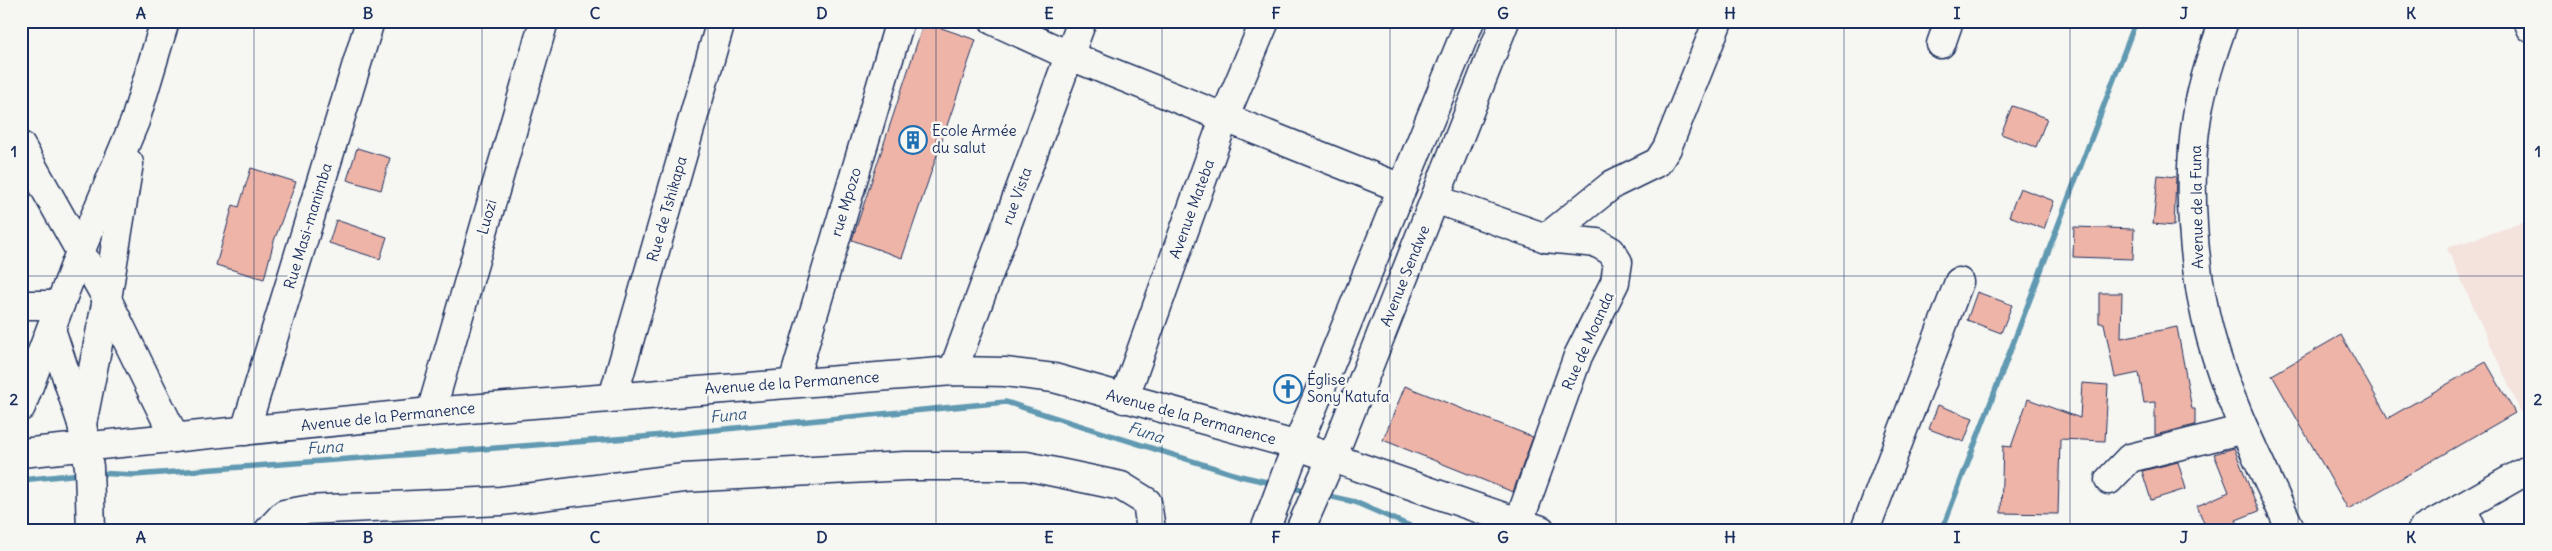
<svg xmlns="http://www.w3.org/2000/svg" width="2552" height="551" font-family="Delius,sans-serif">
  <style>
    .built { fill: #f4e2dc }
    .lines { fill: none; stroke-linecap: round; stroke-linejoin: round }
    .stream { stroke: #6199b1; stroke-width: 5.5 }
    .building { fill: #eeb4a8; stroke: #1b2f5e }
    .minor-casing { stroke: #1b2f5e; stroke-width: 31 }
    .major-casing { stroke: #1b2f5e; stroke-width: 31 }
    .highway-casing { stroke: #1b2f5e; stroke-width: 31 }
    .minor { stroke: #f6f6f2; stroke-width: 28 }
    .major { stroke: #f6f6f2; stroke-width: 28 }
    .highway { stroke: #f6f6f2; stroke-width: 28 }
    .grid { fill: none; stroke: #1b2f5e; stroke-width: 1; stroke-opacity: 0.55 }
    .labels { text-anchor: middle; stroke-width: 5; stroke-linejoin: round; paint-order: stroke }
    .poi-label { font-size: 15px; fill: #1b2f5e; stroke: #f6f6f2; text-anchor: start }
    .street-label { font-size: 15px; fill: #1b2f5e; stroke: #f6f6f2 }
    .water-label { font-size: 16px; font-style: italic; fill: #385b81; stroke: #f6f6f2 }
    .neatline { fill: none; stroke: #1b2f5e; stroke-width: 2 }
    .grid-label { font-size: 16px; text-anchor: middle; font-weight: bold; fill: #1b2f5e }
  </style>
  <rect width="100%" height="100%" fill="#f6f6f2"/>
  <filter id="ink" filterUnits="userSpaceOnUse"><feTurbulence type="fractalNoise" baseFrequency=".02" numOctaves="2"/><feDisplacementMap in="SourceGraphic" scale="10" xChannelSelector="R" yChannelSelector="G"/><feConvolveMatrix kernelMatrix="1 2 1 2 8 2 1 2 1" color-interpolation-filters="sRGB"/></filter>
  <g filter="url(#ink)">
    <!-- built -->
    <path class="built" d="M2531,220V435L2447,248Z"/>
    <g class="lines">
      <!-- stream -->
      <g class="stream">
        <path d="M96,473L134,475L642,437L1006,402L1240,476L1276,484"/>
        <path d="M21,480L81,474"/>
        <path d="M1290,487L1310,492"/>
        <path d="M1324,495L1355,502L1419,530"/>
        <path d="M1942,530L2136,21"/>
      </g>
    </g>
    <!-- building -->
    <g class="building">
      <path d="M924,22L976,40L902,258L852,240Z"/>
      <path d="M2012,106L2047,118L2036,147L2001,134Z"/>
      <path d="M357,148L390,158L381,190L347,180Z"/>
      <path d="M251,168L296,182L274,241L264,279L216,265L233,205L239,207Z"/>
      <path d="M2158,175L2176,177L2174,226L2153,224Z"/>
      <path d="M2020,188L2054,201L2044,229L2009,216Z"/>
      <path d="M336,220L387,237L380,259L329,243Z"/>
      <path d="M2074,227L2134,229L2133,259L2073,257Z"/>
      <path d="M1977,292L2012,305L2001,333L1967,320Z"/>
      <path d="M2099,293H2122L2121,338L2177,327L2192,409H2195V425L2155,435V402L2144,403L2139,373L2115,378L2104,323H2099Z"/>
      <path d="M2341,335L2388,418L2486,362L2515,413L2348,509L2272,375Z"/>
      <path d="M2082,383L2108,385L2105,441L2060,439L2058,514L2001,513L2003,446L2011,447L2028,399L2080,418Z"/>
      <path d="M1405,386L1533,437L1513,492L1383,440Z"/>
      <path d="M1938,405L1973,418L1964,442L1929,429Z"/>
      <path d="M2234,448L2259,511L2236,520L2241,530H2207L2197,506L2229,492L2214,454Z"/>
      <path d="M2178,462L2186,489L2151,500L2142,471Z"/>
    </g>
    <g class="lines">
      <defs>
        <g id="minor">
          <path d="M994,21L1068,55L1401,188"/>
          <path d="M2528,21L2531,28"/>
          <path d="M1941,44L1949,21"/>
          <path d="M21,146L107,299L175,438"/>
          <path d="M1435,199L1546,238L1597,243L1611,251L1618,262L1615,282L1578,356L1519,522"/>
          <path d="M1546,238L1613,184L1658,162L1667,148L1718,21"/>
          <path d="M21,305H60"/>
          <path d="M51,329L82,424L89,467L91,530"/>
          <path d="M953,371L1082,21"/>
          <path d="M793,383L900,21"/>
          <path d="M613,397L721,21"/>
          <path d="M1124,399L1225,116L1265,21"/>
          <path d="M21,407L80,252L135,121L165,21"/>
          <path d="M431,412L544,21"/>
          <path d="M82,424L107,299L129,163"/>
          <path d="M245,431L370,21"/>
          <path d="M21,453L431,412L953,371L1005,372L1054,378L1298,446L1541,530"/>
          <path d="M2109,480L2130,458L2244,429"/>
          <path d="M2462,507L2472,530"/>
          <path d="M269,530L284,514L306,510L501,501L684,478L905,466H1026L1121,486L1147,502L1151,530"/>
          <path d="M1865,530L1959,282"/>
        </g>
        <g id="major">
          <path d="M2224,21C2213,52 2202,84 2197,116C2186,182 2193,273 2211,338C2229,404 2262,467 2291,530"/>
          <path d="M2422,530L2531,468"/>
        </g>
        <g id="highway">
          <path d="M1265,530L1289,466L1470,21"/>
          <path d="M1300,530L1339,441L1505,21"/>
        </g>
      </defs>
      <!-- minor casing -->
      <use href="#minor" class="minor-casing"/>
      <!-- major casing -->
      <use href="#major" class="major-casing"/>
      <!-- highway casing -->
      <use href="#highway" class="highway-casing"/>
      <!-- minor -->
      <use href="#minor" class="minor"/>
      <!-- major -->
      <use href="#major" class="major"/>
      <!-- highway -->
      <use href="#highway" class="highway"/>
    </g>
  </g>
  <!-- grid -->
  <path class="grid" d="M254,21V530M482,21V530M708,21V530M936,21V530M1162,21V530M1390,21V530M1616,21V530M1844,21V530M2070,21V530M2298,21V530M21,276H2531"/>
  <!-- icons -->
  <defs>
    <symbol id="building-ring" viewBox="-11 -11 22 22"><circle r="9.5" fill="#f6f6f2" stroke="#1f6fb2" stroke-width="1.5"/><path d="M-4-6H4V6H1V3H-1V6H-4ZM-2.5-4.3h1.7v1.8h-1.7ZM.8-4.3h1.7v1.8H.8ZM-2.5-1h1.7V.8h-1.7ZM.8-1h1.7V.8H.8Z" fill="#1f6fb2"/></symbol>
    <symbol id="church-ring" viewBox="-11 -11 22 22"><circle r="9.5" fill="#f6f6f2" stroke="#1f6fb2" stroke-width="1.5"/><path d="M-1.2-6h2.4v3.5h3.3v2.4h-3.3V6h-2.4V-.1h-3.3v-2.4h3.3Z" fill="#1f6fb2"/></symbol>
  </defs>
  <g fill-rule="evenodd">
    <use href="#building-ring" x="897" y="124" width="32" height="32"/>
    <use href="#church-ring" x="1272" y="373" width="32" height="32"/>
  </g>
  <g class="labels">
    <!-- poi labels -->
    <g class="poi-label">
      <text x="932" y="136">Ecole Armée<tspan x="932" dy="17">du salut</tspan></text>
      <text x="1307" y="385">Église<tspan x="1307" dy="17">Sony Katufa</tspan></text>
    </g>
    <!-- street labels -->
    <g class="street-label">
      <text transform="translate(1017 196) rotate(-70)" y="5">rue Vista</text>
      <text transform="translate(846 202) rotate(-73)" y="5">rue Mpozo</text>
      <text transform="translate(2197 207) rotate(-91)" y="5">Avenue de la Funa</text>
      <text transform="translate(667 209) rotate(-74)" y="5">Rue de Tshikapa</text>
      <text transform="translate(1192 209) rotate(-70)" y="5">Avenue Mateba</text>
      <text transform="translate(487 217) rotate(-74)" y="5">Luozi</text>
      <text transform="translate(308 226) rotate(-73)" y="5">Rue Masi-manimba</text>
      <text transform="translate(1405 276) rotate(-68)" y="5">Avenue Sendwe</text>
      <text transform="translate(1588 341) rotate(-66)" y="5">Rue de Moanda</text>
      <text transform="translate(792 383) rotate(-4)" y="5">Avenue de la Permanence</text>
      <text transform="translate(388 417) rotate(-6)" y="5">Avenue de la Permanence</text>
      <text transform="translate(1191 417) rotate(15)" y="5">Avenue de la Permanence</text>
    </g>
    <!-- water labels -->
    <g class="water-label">
      <text transform="translate(728 415) rotate(-6)" y="6">Funa</text>
      <text transform="translate(1146 432) rotate(18)" y="6">Funa</text>
      <text transform="translate(325 447) rotate(-4)" y="6">Funa</text>
    </g>
  </g>
  <!-- margin -->
  <rect width="2552" height="551" fill="none" stroke="#f6f6f2" stroke-width="55"/>
  <rect x="28" y="28" width="2496" height="496" class="neatline"/>
  <g class="grid-label">
    <text x="141" y="19">A</text>
    <text x="368" y="19">B</text>
    <text x="595" y="19">C</text>
    <text x="822" y="19">D</text>
    <text x="1049" y="19">E</text>
    <text x="1276" y="19">F</text>
    <text x="1503" y="19">G</text>
    <text x="1730" y="19">H</text>
    <text x="1957" y="19">I</text>
    <text x="2184" y="19">J</text>
    <text x="2411" y="19">K</text>
    <text x="14" y="157">1</text>
    <text x="2538" y="157">1</text>
    <text x="14" y="405">2</text>
    <text x="2538" y="405">2</text>
    <text x="141" y="543">A</text>
    <text x="368" y="543">B</text>
    <text x="595" y="543">C</text>
    <text x="822" y="543">D</text>
    <text x="1049" y="543">E</text>
    <text x="1276" y="543">F</text>
    <text x="1503" y="543">G</text>
    <text x="1730" y="543">H</text>
    <text x="1957" y="543">I</text>
    <text x="2184" y="543">J</text>
    <text x="2411" y="543">K</text>
  </g>
</svg>
